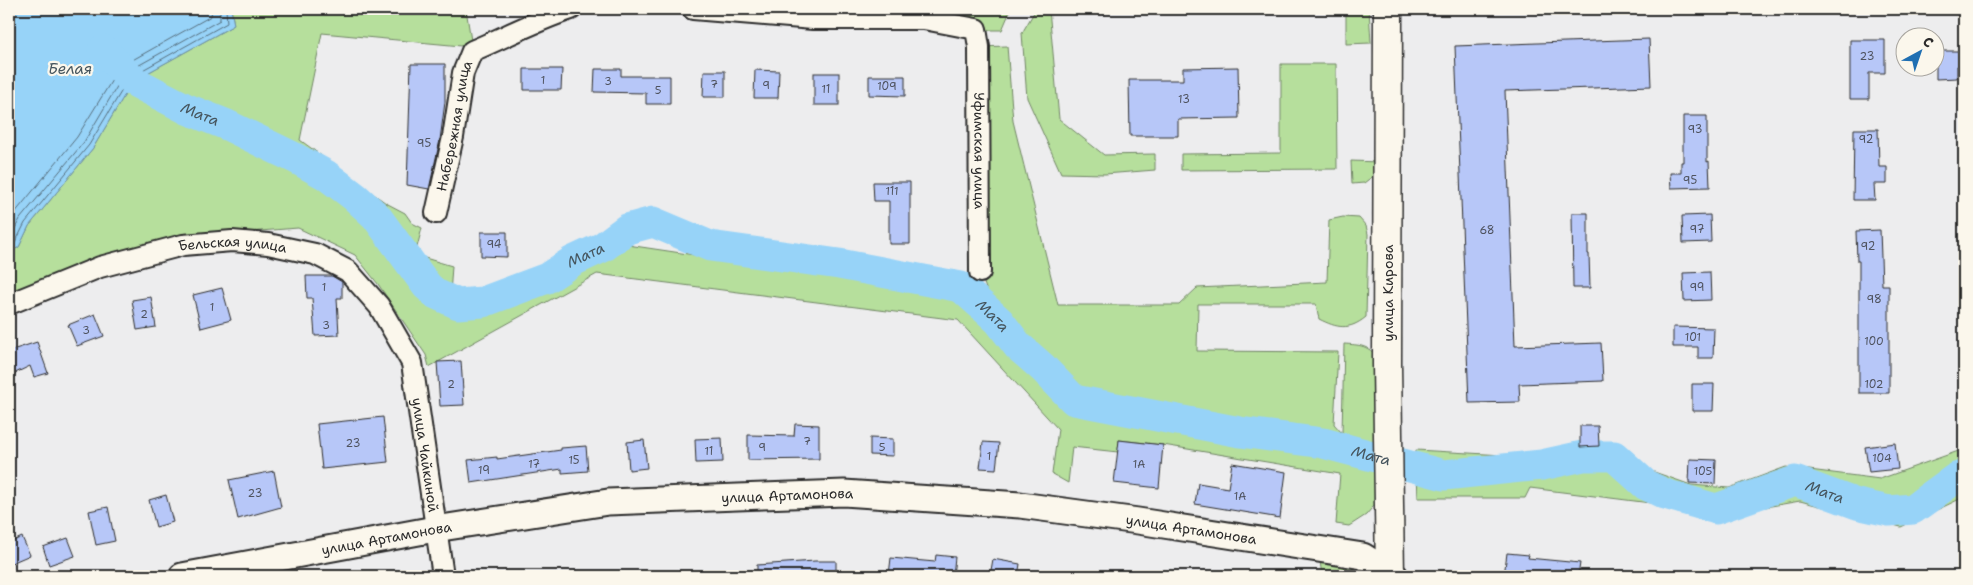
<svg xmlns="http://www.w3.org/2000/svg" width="1973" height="585" font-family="'Shantell Sans',sans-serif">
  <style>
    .green { fill: #b6df9c; stroke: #708564 }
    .water { fill: #97d3f8; stroke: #6c90a6 }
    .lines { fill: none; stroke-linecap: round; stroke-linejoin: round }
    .shore { stroke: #566e7d; stroke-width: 1 }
    .river { stroke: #97d3f8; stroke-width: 31 }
    .building { fill: #b7c7f8; stroke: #2b2b2b }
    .minor-casing { stroke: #2b2b2b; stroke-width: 24 }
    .tertiary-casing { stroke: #2b2b2b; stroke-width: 29 }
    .secondary-casing { stroke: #2b2b2b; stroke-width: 31 }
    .minor { stroke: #fbf7ec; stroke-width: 20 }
    .tertiary { stroke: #fbf7ec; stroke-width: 25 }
    .secondary { stroke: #fbf7ec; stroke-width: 28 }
    .labels { text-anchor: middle; stroke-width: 4.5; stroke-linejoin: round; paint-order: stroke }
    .number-label { font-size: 11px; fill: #4e525e }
    .street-label { font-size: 14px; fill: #2b2b2b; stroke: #fbf7ec }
    .water-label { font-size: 15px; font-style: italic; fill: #46555e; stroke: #fbf7ec }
  </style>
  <rect width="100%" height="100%" fill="#ededee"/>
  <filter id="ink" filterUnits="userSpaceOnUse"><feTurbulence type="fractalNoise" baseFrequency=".02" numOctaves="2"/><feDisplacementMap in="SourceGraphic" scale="10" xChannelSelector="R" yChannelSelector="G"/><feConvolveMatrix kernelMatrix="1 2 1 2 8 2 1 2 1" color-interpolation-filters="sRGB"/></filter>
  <g filter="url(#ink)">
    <!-- green -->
    <g class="green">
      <path d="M231,9H466L472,47L322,33L300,140L386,203L405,213L412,223L422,228L415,255L452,266L450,295L477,297L601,241L955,294L989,297L980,272L979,47L1007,46L1013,121L1058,305H1179L1197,288L1327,282L1329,220L1343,217L1359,218L1366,226L1368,234L1366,317C1349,331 1337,328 1319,319L1316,304H1198L1197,351L1338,352L1334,424L1342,433L1344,344C1360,345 1368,345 1378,358L1377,502L1366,515L1349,526L1336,524L1340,474L1163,445L1119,440L1118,452L1072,447L1068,483L1052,474L1058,429L958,320L597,274L429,367L426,355L378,284L355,255L298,228L185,237L9,298V253L19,247L29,226L93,148L133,81L234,25Z"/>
      <path d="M958,9H1011L1002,30H941Z"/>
      <path d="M1036,9H1049L1059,119L1104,155L1155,154V170L1105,174L1061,173L1027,98L1022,33Z"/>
      <path d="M1346,9H1369L1371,43L1346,44Z"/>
      <path d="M1281,64H1336L1337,169L1181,170V154L1281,153Z"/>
      <path d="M1351,161L1379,162L1377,173L1364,183L1352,184Z"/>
      <path d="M1964,449V497L1901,527L1800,501L1731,513L1530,488L1525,498H1418L1416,450L1626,462L1691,485L1729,488L1786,467L1880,479Z"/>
      <path d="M1320,561L1358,571L1359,576H1322Z"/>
    </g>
    <!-- water -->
    <path class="water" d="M14,9H231L234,25L133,81L93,148L29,226L19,247L9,253V19Z"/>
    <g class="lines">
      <!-- shore -->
      <g class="shore">
        <path d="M9,224L14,214L77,137L120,67L211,16L212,9"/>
        <path d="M9,240L20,219L84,142L125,73L220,20V9"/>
        <path d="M9,247L15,243L25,223L89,145L130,77L227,23L226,9"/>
      </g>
      <!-- river -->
      <path class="river" id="s1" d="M103,50L133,81L187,109L227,125L295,158L326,175L355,197L376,216L427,286L436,294L458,304L483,302L547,278L573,261L603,247L627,229L653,222L710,246L839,264L961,287L999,321L1018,346L1043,368L1074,400L1240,432L1323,443L1444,475L1542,465L1583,456H1614L1646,485L1665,494L1716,509L1795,481L1857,504L1889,511L1913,509L1956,478L1964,475"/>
    </g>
    <!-- building -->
    <g class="building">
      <path d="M1649,39L1651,86L1505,91L1515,346L1601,343L1603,381L1519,384L1520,402L1469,403L1455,46Z"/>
      <path d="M1850,40H1885V73H1869V99H1850Z"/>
      <path d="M1936,51H1964V66H1957V78L1936,79Z"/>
      <path d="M411,64H445V102L440,140L429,189L407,185Z"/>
      <path d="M1238,67L1239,118L1178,119V136H1130L1129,80H1183V68Z"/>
      <path d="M524,69H562L561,90H524Z"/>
      <path d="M595,69H621V76H670V104H646V93L594,92Z"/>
      <path d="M755,70L779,71L778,98H754Z"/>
      <path d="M704,71H725V97H703Z"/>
      <rect x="814" y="73" width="25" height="32"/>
      <path d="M869,76H905V96L869,95Z"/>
      <path d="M1683,116H1707V162L1709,161L1710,187L1671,188L1670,173H1681V162H1683Z"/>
      <path d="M1854,129H1878L1879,167H1887V184H1874L1875,200H1853Z"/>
      <path d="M873,182H910V244H889V201H874Z"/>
      <path d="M1572,213H1588V254H1589L1590,288H1573Z"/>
      <path d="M1710,215L1711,242L1683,243L1682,216Z"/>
      <path d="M1880,230L1882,285H1889V393H1859V261H1857L1856,231Z"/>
      <path d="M481,232H507V257L481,256Z"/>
      <path d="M1710,272L1711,300L1684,301L1683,273Z"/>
      <path d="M306,276H332L342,282V298H337L339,335L315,336L312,298H307Z"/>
      <path d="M222,288L231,320L201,328L193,295Z"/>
      <path d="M151,297L156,327L137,330L132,300Z"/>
      <path d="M95,314L104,336L77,346L68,325Z"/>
      <path d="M1673,327L1714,328L1713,358H1698V347H1673Z"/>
      <path d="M37,342L48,373L34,377L30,366L9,376V351Z"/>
      <path d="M461,361L464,405L440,406L437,362Z"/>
      <path d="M1692,384H1714L1713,411H1692Z"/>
      <path d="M383,417L388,462L322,469L317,424Z"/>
      <path d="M795,424L819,425V459L748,460V435L794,436Z"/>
      <path d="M1580,426H1598L1599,446L1580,447Z"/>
      <path d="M722,438L723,462L696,463L695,439Z"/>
      <path d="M870,438L893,439V456L870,455Z"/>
      <path d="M644,440L647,468L629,470L627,442Z"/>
      <path d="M1119,440L1163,445L1159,488L1114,483Z"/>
      <path d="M983,442L999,443L996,469L980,468Z"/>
      <path d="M1895,443L1898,469L1869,472L1865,447Z"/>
      <path d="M586,446L588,471L562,473V469L471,483L468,460L497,457V459L561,450V448Z"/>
      <path d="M1690,459L1716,460L1715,484L1689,483Z"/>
      <path d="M1232,463L1286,472L1280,518L1195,504L1198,483L1228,488Z"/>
      <path d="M274,471L281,507L238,519L229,480Z"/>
      <path d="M166,495L173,522L156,527L149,500Z"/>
      <path d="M108,507L115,541L96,545L89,511Z"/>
      <path d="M22,537L30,555L9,564V543Z"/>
      <path d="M68,538L75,556L49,565L43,547Z"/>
      <path d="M1507,553L1529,555L1528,558L1580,563L1578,576H1504Z"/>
      <path d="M936,555L955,557L953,576L889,575L891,558L935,562Z"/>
      <path d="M993,559L1020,564L1018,576H990Z"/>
      <path d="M815,561H836V576H757V565Z"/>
    </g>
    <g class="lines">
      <defs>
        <g id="minor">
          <path d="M693,9L813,19H924L934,9"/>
          <path id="s2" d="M924,19L976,29L979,47L980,272"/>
          <path id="s3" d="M436,213L453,137L463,73L472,51C505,37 537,20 571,9"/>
          <path id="s4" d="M9,304L100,267L183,245L232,241L268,244L315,254L348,271L379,306L412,363L443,576"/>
        </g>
        <g id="tertiary">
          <path id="s5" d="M182,576L435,529L608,502L844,493L1020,505L1138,521L1363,556L1395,576"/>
        </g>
        <path id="secondary" d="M1388,9L1387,364L1390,576"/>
      </defs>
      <!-- minor casing -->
      <use href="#minor" class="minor-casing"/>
      <!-- tertiary casing -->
      <use href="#tertiary" class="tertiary-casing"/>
      <!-- secondary casing -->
      <use href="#secondary" class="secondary-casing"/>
      <!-- minor -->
      <use href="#minor" class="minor"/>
      <!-- tertiary -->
      <use href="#tertiary" class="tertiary"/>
      <!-- secondary -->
      <use href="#secondary" class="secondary"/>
    </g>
  </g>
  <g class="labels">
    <!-- number labels -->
    <g class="number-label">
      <text x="1867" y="60">23</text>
      <text x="543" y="84">1</text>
      <text x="608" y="85">3</text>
      <text x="714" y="88">7</text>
      <text x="766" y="89">9</text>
      <text x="887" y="90">109</text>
      <text x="826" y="93">11</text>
      <text x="658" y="94">5</text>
      <text x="1184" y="103">13</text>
      <text x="1695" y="133">93</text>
      <text x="1866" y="143">92</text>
      <text x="424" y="147">95</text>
      <text x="1690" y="184">95</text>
      <text x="892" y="195">111</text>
      <text x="1697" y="233">97</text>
      <text x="1487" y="234">68</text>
      <text x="494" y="248">94</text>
      <text x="1868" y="250">92</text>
      <text x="324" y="291">1</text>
      <text x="1697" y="291">99</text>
      <text x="1874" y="303">98</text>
      <text x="212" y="311">1</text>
      <text x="144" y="318">2</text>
      <text x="326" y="329">3</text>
      <text x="86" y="334">3</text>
      <text x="1693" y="341">101</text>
      <text x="1874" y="345">100</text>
      <text x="451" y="388">2</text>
      <text x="1874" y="388">102</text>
      <text x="807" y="445">7</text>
      <text x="353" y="447">23</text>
      <text x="762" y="451">9</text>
      <text x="882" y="451">5</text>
      <text x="709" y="455">11</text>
      <text x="989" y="460">1</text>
      <text x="1882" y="462">104</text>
      <text x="574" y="464">15</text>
      <text x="534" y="468">17</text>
      <text x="1139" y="468">1А</text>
      <text x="484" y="474">19</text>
      <text x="1703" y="475">105</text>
      <text x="255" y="497">23</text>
      <text x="1240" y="500">1А</text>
    </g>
    <!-- street labels -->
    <g class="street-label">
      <text dy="5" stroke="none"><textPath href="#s3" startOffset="89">Набережная улица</textPath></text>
      <text dy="5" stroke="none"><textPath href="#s2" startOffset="175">Уфимская улица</textPath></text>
      <text dy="5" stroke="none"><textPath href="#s4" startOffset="234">Бельская улица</textPath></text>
      <text transform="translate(1388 293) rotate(-90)" y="5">улица Кирова</text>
      <text dy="5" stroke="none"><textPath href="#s4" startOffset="560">улица Чайкиной</textPath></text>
      <text dy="5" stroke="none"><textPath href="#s5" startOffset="612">улица Артамонова</textPath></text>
      <text dy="5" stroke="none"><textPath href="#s5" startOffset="1018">улица Артамонова</textPath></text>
      <text dy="5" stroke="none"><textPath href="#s5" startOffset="208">улица Артамонова</textPath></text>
    </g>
    <!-- water labels -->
    <g class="water-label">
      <text x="70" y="74">Белая</text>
      <text dy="5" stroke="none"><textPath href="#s1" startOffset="118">Мата</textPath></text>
      <text dy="5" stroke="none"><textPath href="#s1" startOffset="584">Мата</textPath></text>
      <text dy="5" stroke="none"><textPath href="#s1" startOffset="1019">Мата</textPath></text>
      <text dy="5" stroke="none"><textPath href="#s1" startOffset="1439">Мата</textPath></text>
      <text dy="5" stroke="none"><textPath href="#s1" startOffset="1919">Мата</textPath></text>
    </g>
  </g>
  <!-- margin -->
  <rect width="1973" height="585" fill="none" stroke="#fbf7ec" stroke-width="30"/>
  <rect x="15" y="15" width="1943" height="555" fill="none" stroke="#2b2b2b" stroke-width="2" filter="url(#ink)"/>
  <!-- north arrow -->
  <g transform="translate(1920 52) rotate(40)"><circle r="24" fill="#fbf7ec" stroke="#a8a59f"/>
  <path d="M0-4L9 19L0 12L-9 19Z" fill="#1f6fb2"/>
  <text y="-8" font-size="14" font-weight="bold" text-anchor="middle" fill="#2b2b2b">С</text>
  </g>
</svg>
